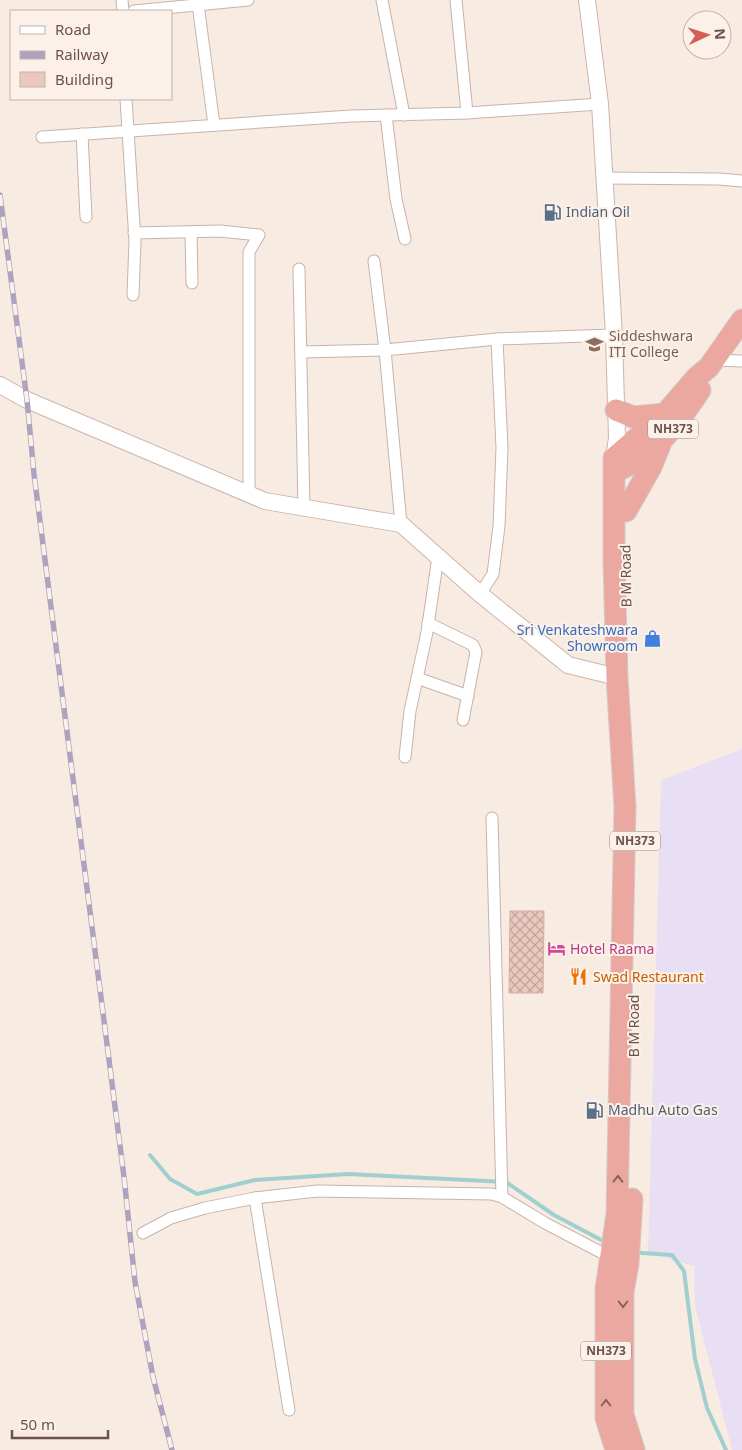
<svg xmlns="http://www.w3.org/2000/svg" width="742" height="1450" font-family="'Noto Sans',sans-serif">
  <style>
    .education { fill: #e9dff4 }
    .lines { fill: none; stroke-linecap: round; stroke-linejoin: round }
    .stream { stroke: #a1cfcf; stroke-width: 4 }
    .building { fill: url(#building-cross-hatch); stroke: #dbada0 }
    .street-casing { stroke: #c7b3ab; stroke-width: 13 }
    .secondary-casing { stroke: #ccb4ab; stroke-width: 18 }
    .highway-casing { stroke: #d3cbc9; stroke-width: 23 }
    .street { stroke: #fff; stroke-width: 11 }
    .secondary { stroke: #fff; stroke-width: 16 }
    .highway { stroke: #eba8a1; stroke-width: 21 }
    .rail-casing { stroke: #aea3bf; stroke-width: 5.5 }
    .rail { stroke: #fcf1e8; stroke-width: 4; stroke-dasharray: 11; stroke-linecap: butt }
    .oneway { stroke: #86635d }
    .labels { text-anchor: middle; stroke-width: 4; stroke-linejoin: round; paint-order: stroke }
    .shield { fill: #fcf1e8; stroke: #98827b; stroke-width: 1 }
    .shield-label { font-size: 12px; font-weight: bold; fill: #6d524c }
    .service-label { font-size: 14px; fill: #4e5e75; stroke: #fcf1e8; text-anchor: start }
    .education-label { font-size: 14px; fill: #785e54; stroke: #fcf1e8; text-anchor: start }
    .street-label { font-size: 14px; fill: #6d524c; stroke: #fcf1e8 }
    .shop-label { font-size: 14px; fill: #366cbe; stroke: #fcf1e8; text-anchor: end }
    .hotel-label { font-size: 14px; fill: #b23c85; stroke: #fcf1e8; text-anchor: start }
    .food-label { font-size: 14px; fill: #c56008; stroke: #fcf1e8; text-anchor: start }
  </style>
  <defs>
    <pattern id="building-cross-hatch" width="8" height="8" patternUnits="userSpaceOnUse" patternTransform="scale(1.25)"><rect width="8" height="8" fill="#eac8bd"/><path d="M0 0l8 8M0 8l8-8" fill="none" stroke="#c2a59c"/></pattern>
  </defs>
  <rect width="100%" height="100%" fill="#f8ece2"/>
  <!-- education -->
  <path class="education" d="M742,749V1450H732L695,1306L694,1266L648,1253L661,780Z"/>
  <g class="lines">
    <!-- stream -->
    <g class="stream">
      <path d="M150,1155L170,1179L197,1194L255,1180L348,1174L506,1182L554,1215L607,1243"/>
      <path d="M635,1251L642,1253L672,1255L684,1271L695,1359L707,1408L726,1450"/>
    </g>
  </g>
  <!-- building -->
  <path class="building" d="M510,911H544L543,993H509Z"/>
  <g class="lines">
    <defs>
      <g id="street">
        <path d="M122,0L123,11"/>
        <path d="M382,0L404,115"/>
        <path d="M456,0L467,113"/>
        <path d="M198,4L214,125"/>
        <path d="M134,11L248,0"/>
        <path d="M126,99L135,241L133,295"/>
        <path d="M386,115L396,199L405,239"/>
        <path d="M82,134L86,217"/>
        <path d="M42,137L351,116L467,113L600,104"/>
        <path d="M604,178L719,179L742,181"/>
        <path d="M191,232L192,283"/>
        <path d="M134,233L220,231L259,235L249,252V494"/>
        <path d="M299,269L304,508"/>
        <path d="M301,352L385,350L374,261"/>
        <path d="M714,360L742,361"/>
        <path d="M401,524L385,350L497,339"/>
        <path d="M480,594L493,574L499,526L502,448L497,339L614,335"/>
        <path d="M428,623L473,645L476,652L463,720"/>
        <path d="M417,678L468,696"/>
        <path d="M405,757L410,711L427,632L438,557"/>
        <path d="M492,818L502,1197"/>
        <path d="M255,1198L289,1410"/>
        <path d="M143,1233L171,1218L205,1208L255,1198L317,1191L492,1194L502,1197L545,1223L610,1257"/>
      </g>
      <g id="secondary">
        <path d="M587,0L600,104L614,335L617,438L614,458"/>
        <path d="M0,385L27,400L265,501L401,524L480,594L568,665L617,677"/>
      </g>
      <g id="highway">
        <path d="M616,410L633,417L665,414"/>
        <path d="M615,472C656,454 676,426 700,390"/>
        <path d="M626,511L651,467L660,445"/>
        <path d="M632,1199L628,1264L623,1292V1415L634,1450"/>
        <path d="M616,1450L606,1418V1289L617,1214L625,807L617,677L614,561V458L665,414L696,378L709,367L742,320"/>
      </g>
    </defs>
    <!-- street casing -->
    <use href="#street" class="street-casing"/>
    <!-- secondary casing -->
    <use href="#secondary" class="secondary-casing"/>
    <!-- highway casing -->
    <use href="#highway" class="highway-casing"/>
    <!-- street -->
    <use href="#street" class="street"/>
    <!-- secondary -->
    <use href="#secondary" class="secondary"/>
    <!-- highway -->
    <use href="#highway" class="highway"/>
    <defs>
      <path id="rail" d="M0,195L27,400L34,474L124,1177L135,1282L153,1377L172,1450"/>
    </defs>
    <!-- rail casing -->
    <use href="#rail" class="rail-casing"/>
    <!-- rail -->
    <use href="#rail" class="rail"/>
  </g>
  <!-- one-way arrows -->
  <defs><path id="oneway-chevron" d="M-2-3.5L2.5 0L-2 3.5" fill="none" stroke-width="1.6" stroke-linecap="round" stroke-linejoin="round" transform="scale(1.25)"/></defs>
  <g class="oneway">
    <use href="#oneway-chevron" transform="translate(618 1179) rotate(-89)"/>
    <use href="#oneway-chevron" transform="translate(623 1304) rotate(90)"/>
    <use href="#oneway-chevron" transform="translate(606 1403) rotate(-90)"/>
  </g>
  <!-- icons -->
  <defs>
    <symbol id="fuel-bare" viewBox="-9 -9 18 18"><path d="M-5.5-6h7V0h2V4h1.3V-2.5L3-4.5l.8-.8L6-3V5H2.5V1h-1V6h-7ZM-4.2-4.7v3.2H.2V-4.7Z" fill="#5c6f8a" stroke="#fcf1e8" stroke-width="2.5" paint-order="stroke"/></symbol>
    <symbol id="university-bare" viewBox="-9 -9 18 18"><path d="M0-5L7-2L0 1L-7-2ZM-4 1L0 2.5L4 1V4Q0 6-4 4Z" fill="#8d6e63" stroke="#fcf1e8" stroke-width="2.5" paint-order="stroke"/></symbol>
    <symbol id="shop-bare" viewBox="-9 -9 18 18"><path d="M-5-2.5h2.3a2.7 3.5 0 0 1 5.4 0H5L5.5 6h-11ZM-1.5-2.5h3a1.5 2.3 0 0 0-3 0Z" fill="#3f7fe0" stroke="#fcf1e8" stroke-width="2.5" paint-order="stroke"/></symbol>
    <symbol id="hotel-bare" viewBox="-9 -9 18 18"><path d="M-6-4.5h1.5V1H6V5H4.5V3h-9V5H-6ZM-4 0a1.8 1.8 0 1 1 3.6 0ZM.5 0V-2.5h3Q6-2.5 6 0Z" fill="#d1479c" stroke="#fcf1e8" stroke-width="2.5" paint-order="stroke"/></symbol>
    <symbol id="restaurant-bare" viewBox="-9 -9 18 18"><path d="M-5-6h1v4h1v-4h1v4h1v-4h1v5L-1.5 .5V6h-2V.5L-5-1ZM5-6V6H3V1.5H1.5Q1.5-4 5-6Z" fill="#e8710a" stroke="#fcf1e8" stroke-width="2.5" paint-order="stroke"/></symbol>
  </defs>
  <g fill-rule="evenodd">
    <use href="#fuel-bare" x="540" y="200" width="25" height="25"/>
    <use href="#university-bare" x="582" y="332" width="25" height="25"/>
    <use href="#shop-bare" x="640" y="626" width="25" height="25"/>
    <use href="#hotel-bare" x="544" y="936" width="25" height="25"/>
    <use href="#restaurant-bare" x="566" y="964" width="25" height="25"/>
    <use href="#fuel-bare" x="582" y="1098" width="25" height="25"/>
  </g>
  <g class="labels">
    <!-- shield labels -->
    <g class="shield">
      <rect x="648" y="419.5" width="50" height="19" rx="4"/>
      <rect x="610" y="831.5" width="50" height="19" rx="4"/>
      <rect x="581" y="1341.5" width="50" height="19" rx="4"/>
    </g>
    <g class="shield-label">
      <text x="673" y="433">NH373</text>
      <text x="635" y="845">NH373</text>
      <text x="606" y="1355">NH373</text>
    </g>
    <!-- service labels -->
    <g class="service-label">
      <text x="566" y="217">Indian Oil</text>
      <text x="608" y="1115">Madhu Auto Gas</text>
    </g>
    <!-- education labels -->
    <g class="education-label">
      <text x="609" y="341">Siddeshwara<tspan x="609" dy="16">ITI College</tspan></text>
    </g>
    <!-- street labels -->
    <g class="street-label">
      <text transform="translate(626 576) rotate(-91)" y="5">B M Road</text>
      <text transform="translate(634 1026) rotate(-90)" y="5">B M Road</text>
    </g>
    <!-- shop labels -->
    <g class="shop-label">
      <text x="638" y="635">Sri Venkateshwara<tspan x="638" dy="16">Showroom</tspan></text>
    </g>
    <!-- hotel labels -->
    <g class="hotel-label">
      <text x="570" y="954">Hotel Raama</text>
    </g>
    <!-- food labels -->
    <g class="food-label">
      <text x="593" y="982">Swad Restaurant</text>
    </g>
  </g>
  <!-- legend -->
  <rect x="10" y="10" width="162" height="90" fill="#fcf1e8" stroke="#c3b1aa"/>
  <rect x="20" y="26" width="25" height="8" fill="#ffffff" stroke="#c3b1aa"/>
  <text x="55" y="35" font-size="15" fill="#6d524c">Road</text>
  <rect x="20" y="51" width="25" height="8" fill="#aea3bf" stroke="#c3b1aa"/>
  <text x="55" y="60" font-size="15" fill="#6d524c">Railway</text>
  <rect x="20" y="72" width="25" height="15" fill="#eac8bd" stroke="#c3b1aa"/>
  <text x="55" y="85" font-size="15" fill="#6d524c">Building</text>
  <!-- north arrow -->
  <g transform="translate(707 35) rotate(86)"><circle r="24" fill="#fcf1e8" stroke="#c3b1aa"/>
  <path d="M0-4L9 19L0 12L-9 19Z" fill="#d35e56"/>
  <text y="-8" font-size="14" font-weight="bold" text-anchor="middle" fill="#6d524c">N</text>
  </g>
  <!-- scale -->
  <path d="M12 1430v8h96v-8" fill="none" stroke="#6d524c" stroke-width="2.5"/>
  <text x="20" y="1430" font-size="15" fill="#6d524c" stroke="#fcf1e8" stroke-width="4" paint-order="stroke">50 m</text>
</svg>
